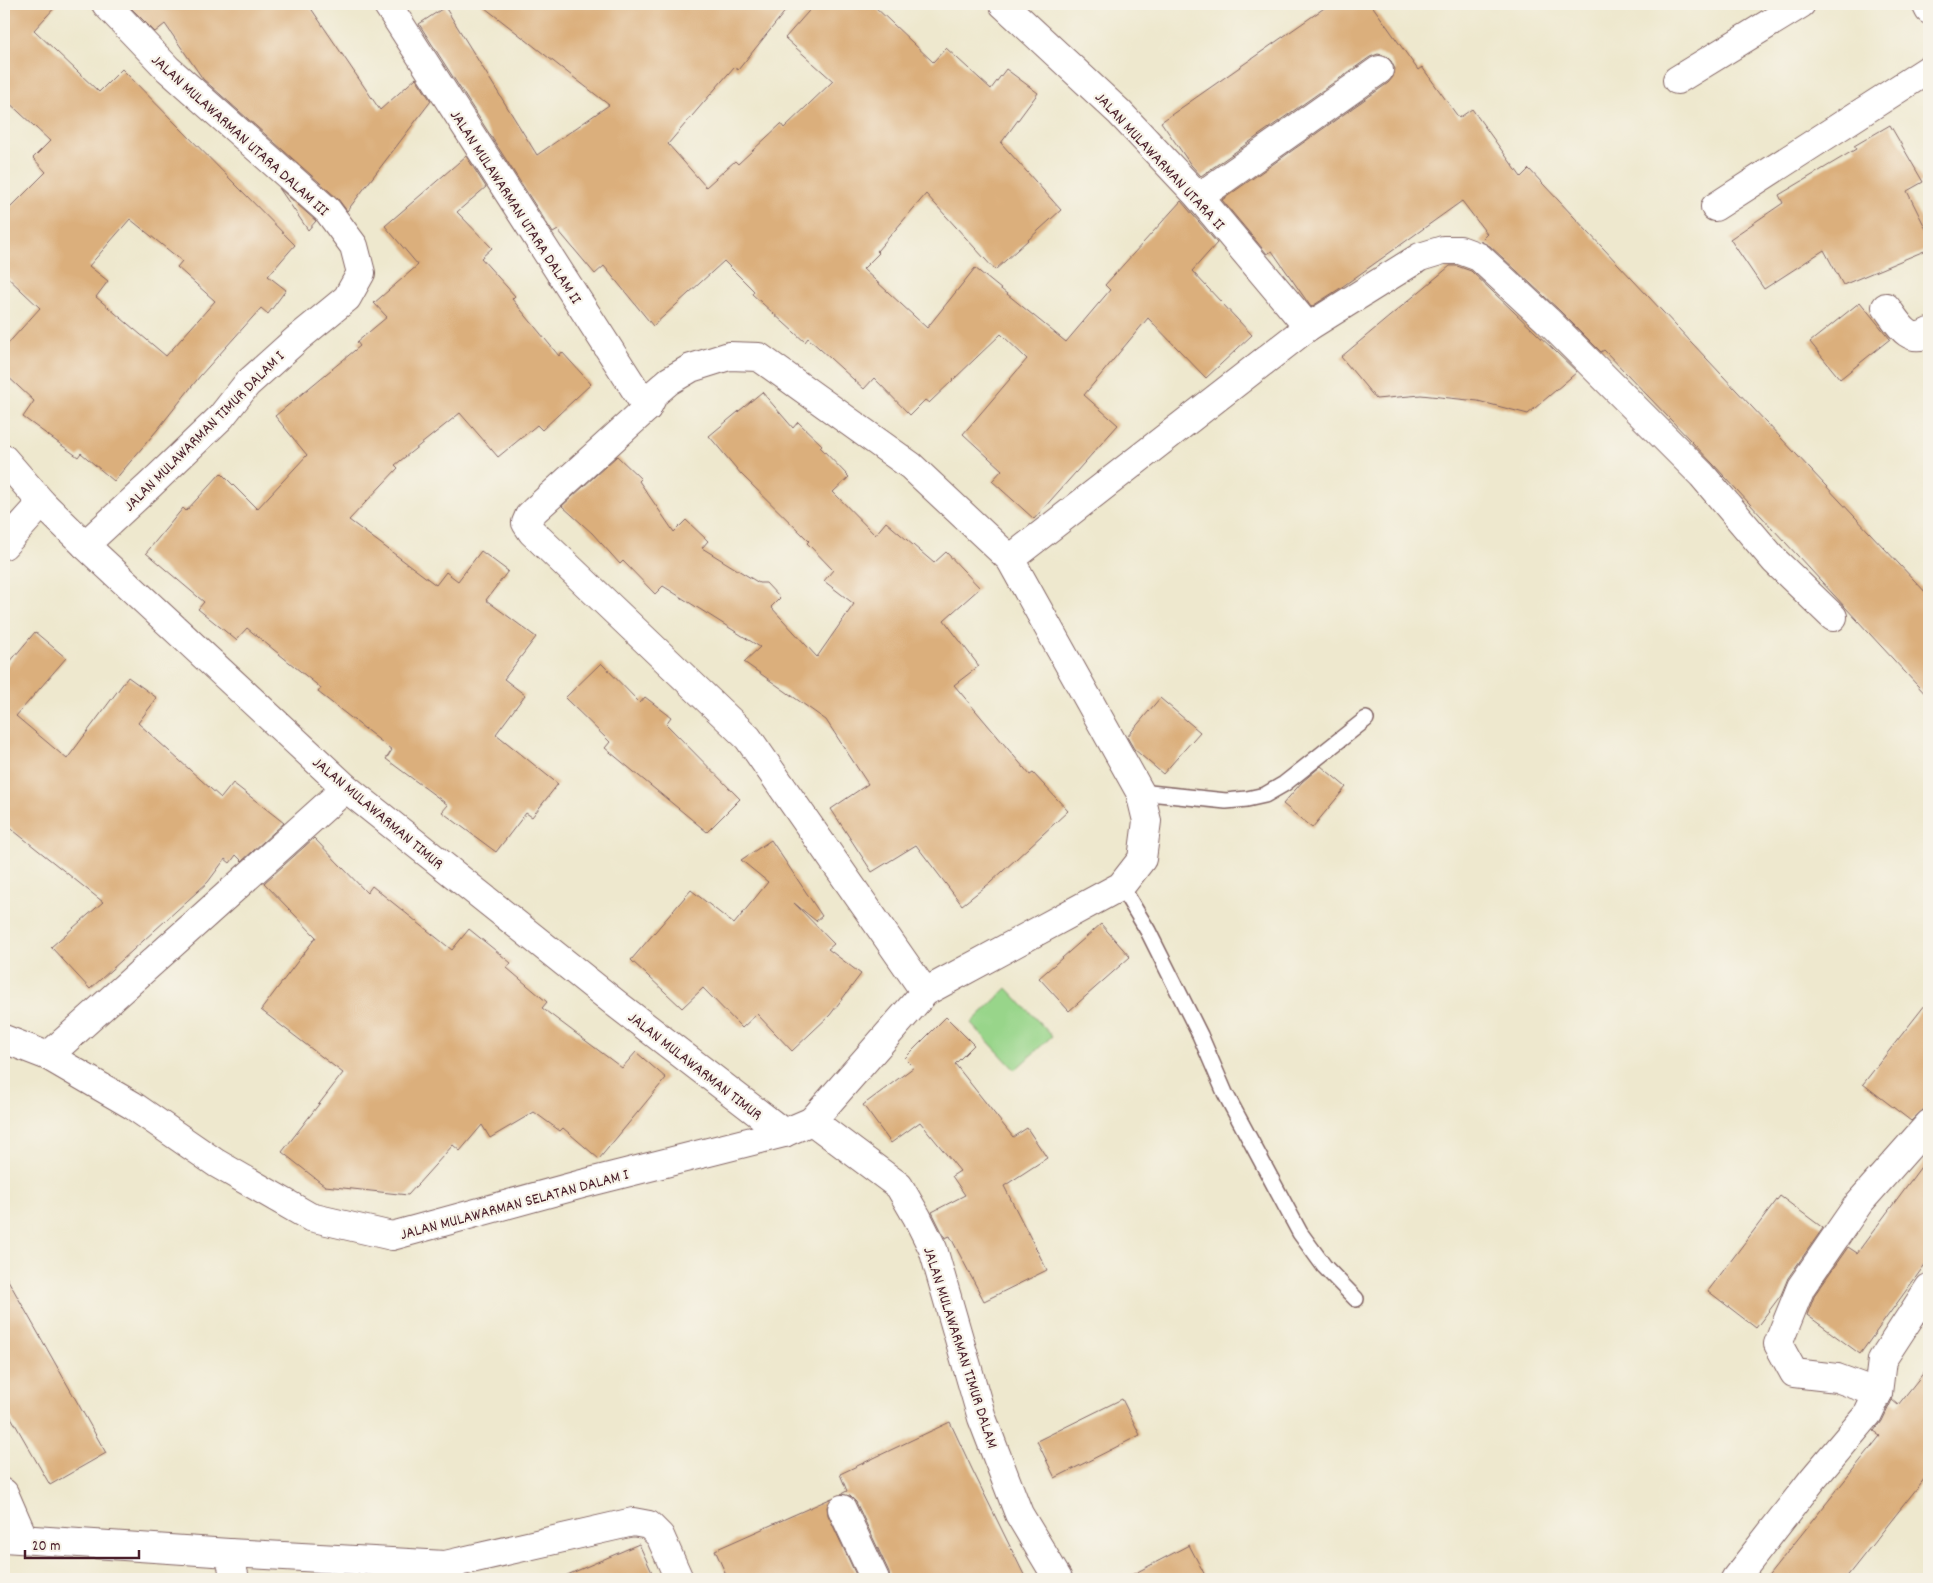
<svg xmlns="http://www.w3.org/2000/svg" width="1933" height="1583" font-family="Dekko,sans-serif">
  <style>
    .green { fill: #98d58a; stroke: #717a5a }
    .building { fill: #dbaf7c; fill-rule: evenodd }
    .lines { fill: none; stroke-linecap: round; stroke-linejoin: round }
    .service-casing { stroke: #836564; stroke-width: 18 }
    .minor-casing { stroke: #836564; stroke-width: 30 }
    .service { stroke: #fff; stroke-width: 15 }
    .minor { stroke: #fff; stroke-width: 28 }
    .labels { text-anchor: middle; stroke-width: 4.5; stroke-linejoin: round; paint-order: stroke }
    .street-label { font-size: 16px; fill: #4a1f2b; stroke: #f7f3e8 }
  </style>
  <rect width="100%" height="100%" fill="#f7f3e8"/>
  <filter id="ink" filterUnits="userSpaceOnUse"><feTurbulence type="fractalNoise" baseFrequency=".02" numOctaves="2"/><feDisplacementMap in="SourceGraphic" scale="10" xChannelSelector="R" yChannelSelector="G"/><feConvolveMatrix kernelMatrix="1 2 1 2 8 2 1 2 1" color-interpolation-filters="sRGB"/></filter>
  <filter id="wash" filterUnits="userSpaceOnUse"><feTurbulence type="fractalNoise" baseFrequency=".0096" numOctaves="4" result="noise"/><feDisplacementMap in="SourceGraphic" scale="20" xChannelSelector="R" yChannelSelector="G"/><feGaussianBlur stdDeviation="1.12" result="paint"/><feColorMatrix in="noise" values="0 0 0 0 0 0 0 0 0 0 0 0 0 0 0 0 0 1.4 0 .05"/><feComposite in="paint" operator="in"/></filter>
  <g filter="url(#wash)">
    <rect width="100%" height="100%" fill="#eee8ce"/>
    <!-- green -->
    <path class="green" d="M1007,988L1052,1036L1015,1070L971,1023Z"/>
    <g id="blocks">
      <!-- building -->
      <g class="building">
        <path d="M4,4H58L34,30L99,92L122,69L295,245L268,276L286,290L268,314L261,308L200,376L158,429L114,481L81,453L78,457L23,417L34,401L4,373V348L40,308L4,274V214L46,172L33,158L50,141L4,98ZM130,219L182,261L177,267L215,301L166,356L96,297L108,281L89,266Z"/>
        <path d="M127,4H308L380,110L416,78L431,101L347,211L338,199L203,79L165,24L155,32Z"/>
        <path d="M480,4H791L738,70L734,67L668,144L706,187L735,161L738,164L781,124L784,128L833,81L785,38L815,4H872L933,62L946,48L991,89L1006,69L1038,93L1001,143L1061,210L995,270L926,194L877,251L879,253L863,269L927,328L975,268L1066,342L1110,290L1105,285L1181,201L1217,243L1192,271L1252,335L1206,378L1148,318L1084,395L1118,425L1034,519L992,481L1002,470L963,434L1027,359L1001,334L929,403L925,400L910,415L874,378L864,389L808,338L805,342L752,294L754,291L724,261L653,326L604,266L595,274L558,230L553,233L419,24L445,7L537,155L609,105Z"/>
        <path d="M1330,4H1371L1418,70L1422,67L1459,118L1472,109L1521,177L1529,169L1929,596V698L1713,464L1604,350L1601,352L1558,309L1490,246L1480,241L1487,234L1462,201L1339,289L1311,307L1272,251L1267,254L1222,200L1388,83L1393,77L1395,69L1391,61L1386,56L1378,54L1370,57L1201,176L1191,165L1161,122Z"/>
        <path d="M1890,125L1923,182L1907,191L1929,235V249L1843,285L1824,250L1764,289L1730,239L1783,203L1779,195L1856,149L1854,146Z"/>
        <path d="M466,156L486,187L457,212L492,248L481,258L515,296L512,299L559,356L562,352L591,384L542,430L537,425L498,457L460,413L395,465L398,468L349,520L436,585L446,572L458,581L481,551L508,571L486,600L536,637L504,679L525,695L496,734L558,784L532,817L526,813L496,852L442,812L448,805L386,759L392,750L318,692L321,688L247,628L236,640L198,609L204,602L146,553L183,508L186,511L221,473L257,509L307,455L275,416L360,346L357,342L387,317L374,303L418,265L385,226Z"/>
        <path d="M279,188L316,221L308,230Z"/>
        <path d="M1450,266H1457L1471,271L1577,372L1528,414L1478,401L1421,395L1376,399L1341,357Z"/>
        <path d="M1860,302L1890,339L1840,379L1810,342Z"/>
        <path d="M762,392L793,428L798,422L822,445L820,447L849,477L833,492L875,535L886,522L934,563L946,552L980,588L944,620L979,666L954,685L1030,775L1033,773L1068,811L990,883L962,905L916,845L872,872L831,809L868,784L826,720L744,662L760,647L663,586L655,594L623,561L620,564L592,533L562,506L617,456L641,479L639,481L674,532L686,520L708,541L702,548L759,583H766L780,598L771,607L817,657L854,604L824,581L833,570L807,543L809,541L741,474L709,436Z"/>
        <path d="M35,632L66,658L16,716L67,759L128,677L157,698L138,723L221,798L233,783L284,823L242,861L236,855L230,863L225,859L208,882L90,989L51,947L103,902L4,823V669Z"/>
        <path d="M601,663L640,703L645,697L671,717L666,724L740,799L707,832L605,748L610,742L565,698Z"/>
        <path d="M1160,698L1200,732L1163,774L1134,749L1127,737Z"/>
        <path d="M1321,766L1346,787L1312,828L1283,804L1302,782Z"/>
        <path d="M314,838L367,893L372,886L452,950L469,929L511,963L507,968L547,1002L542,1008L622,1068L636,1052L666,1078L599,1159L563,1128L560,1131L534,1112L490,1138L482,1125L460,1151L453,1145L408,1195L325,1186L282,1152L343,1073L261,1010L316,937L264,883Z"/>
        <path d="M771,840L822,916L816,921L794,903L834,944L828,949L861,974L830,1015L792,1051L757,1014L742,1028L703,988L682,1008L631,960L691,890L734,924L768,882L741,860Z"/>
        <path d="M1101,924L1130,957L1069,1011L1039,978Z"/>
        <path d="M1929,1000V1109H1924L1911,1121L1863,1084Z"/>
        <path d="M946,1017L974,1045L955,1064L1013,1137L1027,1128L1047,1158L1004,1186L1047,1270L984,1301L950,1236L945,1238L932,1212L965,1195L952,1176L960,1171L920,1122L891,1143L863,1105L914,1067L905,1058Z"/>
        <path d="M1929,1156V1259L1860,1354L1807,1315L1815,1294L1848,1247L1857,1253Z"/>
        <path d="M1780,1196L1823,1228L1788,1278L1781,1295L1756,1328L1708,1291Z"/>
        <path d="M4,1273L106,1453L50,1485L4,1405Z"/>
        <path d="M1929,1366V1473L1845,1579H1766L1880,1436L1874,1432L1882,1421L1892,1400L1898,1405Z"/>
        <path d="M1122,1399L1140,1435L1055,1478L1037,1441Z"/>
        <path d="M950,1422L972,1469L1026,1579H890L889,1572L856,1502L850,1496L841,1494L847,1491L840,1474Z"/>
        <path d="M832,1498L827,1507L828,1515L858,1579H728L715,1550Z"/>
        <path d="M639,1544L655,1579H558Z"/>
        <path d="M1189,1545L1207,1579H1124Z"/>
      </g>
    </g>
  </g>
  <g filter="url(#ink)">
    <use href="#blocks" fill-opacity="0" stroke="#836564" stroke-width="1"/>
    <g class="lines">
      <defs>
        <g id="service">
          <path d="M1140,792L1226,801L1247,799L1265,795L1284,784L1366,719"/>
          <path d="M1121,886L1148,931L1200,1035L1225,1093L1300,1233L1324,1266L1356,1299"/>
        </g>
        <g id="minor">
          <path d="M387,4L647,408"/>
          <path d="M1003,4L1119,112L1199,197L1308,327"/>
          <path d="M1926,4L1929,10"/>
          <path d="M1677,80L1801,4"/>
          <path d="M1199,197L1379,70"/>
          <path d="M1715,207L1929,69"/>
          <path d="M1886,307C1897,321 1908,346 1929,332"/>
          <path d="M4,459L42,503L85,545L346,788L619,1006L784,1133"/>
          <path d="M4,545L42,503"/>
          <path d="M85,545L150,485L221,417L247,384L297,339L347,298L361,273L354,246L328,211L168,69L106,4"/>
          <path d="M1010,559L1308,327L1420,257L1443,250H1460L1479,257L1547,320L1702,475L1775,561L1833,617"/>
          <path d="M4,1039L48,1056L132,1105L216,1163L310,1217L392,1236L582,1184L784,1133L812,1121L899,1186L917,1217L933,1249L982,1418L1019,1514L1058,1579"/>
          <path d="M48,1056L346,788"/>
          <path d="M812,1121L925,992L1121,886L1142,859L1147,821L1140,792L1010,559L911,466L759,357L729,356L691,368L669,381L654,394L647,408L535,510L529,516L526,523L532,532L748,738L925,992"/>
          <path d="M1878,1393L1882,1360L1929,1288"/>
          <path d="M4,1493L24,1539"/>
          <path d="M842,1509L875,1579"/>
          <path d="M4,1538L229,1553L235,1579"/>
          <path d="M229,1553L445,1565L451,1579"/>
          <path d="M445,1565L633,1522L649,1525L660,1536L679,1579"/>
          <path d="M1735,1579L1813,1479L1868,1414L1878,1393L1837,1378L1794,1373L1778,1344L1801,1287L1859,1203L1929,1124"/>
        </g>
      </defs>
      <!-- service casing -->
      <use href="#service" class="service-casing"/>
      <!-- minor casing -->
      <use href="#minor" class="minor-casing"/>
      <!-- service -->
      <use href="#service" class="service"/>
      <!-- minor -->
      <use href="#minor" class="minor"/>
    </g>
  </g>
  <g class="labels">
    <!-- street labels -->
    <g class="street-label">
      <text transform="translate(241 134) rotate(42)" y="6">JALAN MULAWARMAN UTARA DALAM III</text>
      <text transform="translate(1161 160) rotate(47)" y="6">JALAN MULAWARMAN UTARA II</text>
      <text transform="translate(517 206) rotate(57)" y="6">JALAN MULAWARMAN UTARA DALAM II</text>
      <text transform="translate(203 430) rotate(-45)" y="6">JALAN MULAWARMAN TIMUR DALAM I</text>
      <text transform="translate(379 812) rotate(40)" y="6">JALAN MULAWARMAN TIMUR</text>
      <text transform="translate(696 1065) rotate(38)" y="6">JALAN MULAWARMAN TIMUR</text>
      <text transform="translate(514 1203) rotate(-15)" y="6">JALAN MULAWARMAN SELATAN DALAM I</text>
      <text transform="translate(962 1347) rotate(72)" y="6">JALAN MULAWARMAN TIMUR DALAM</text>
    </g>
  </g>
  <!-- margin -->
  <rect width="1933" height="1583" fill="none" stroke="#f7f3e8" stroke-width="20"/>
  <!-- scale -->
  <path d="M25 1550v8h114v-8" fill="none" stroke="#4a1f2b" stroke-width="2.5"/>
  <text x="32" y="1550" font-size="15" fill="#4a1f2b" stroke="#f7f3e8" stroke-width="4" paint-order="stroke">20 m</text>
</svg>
